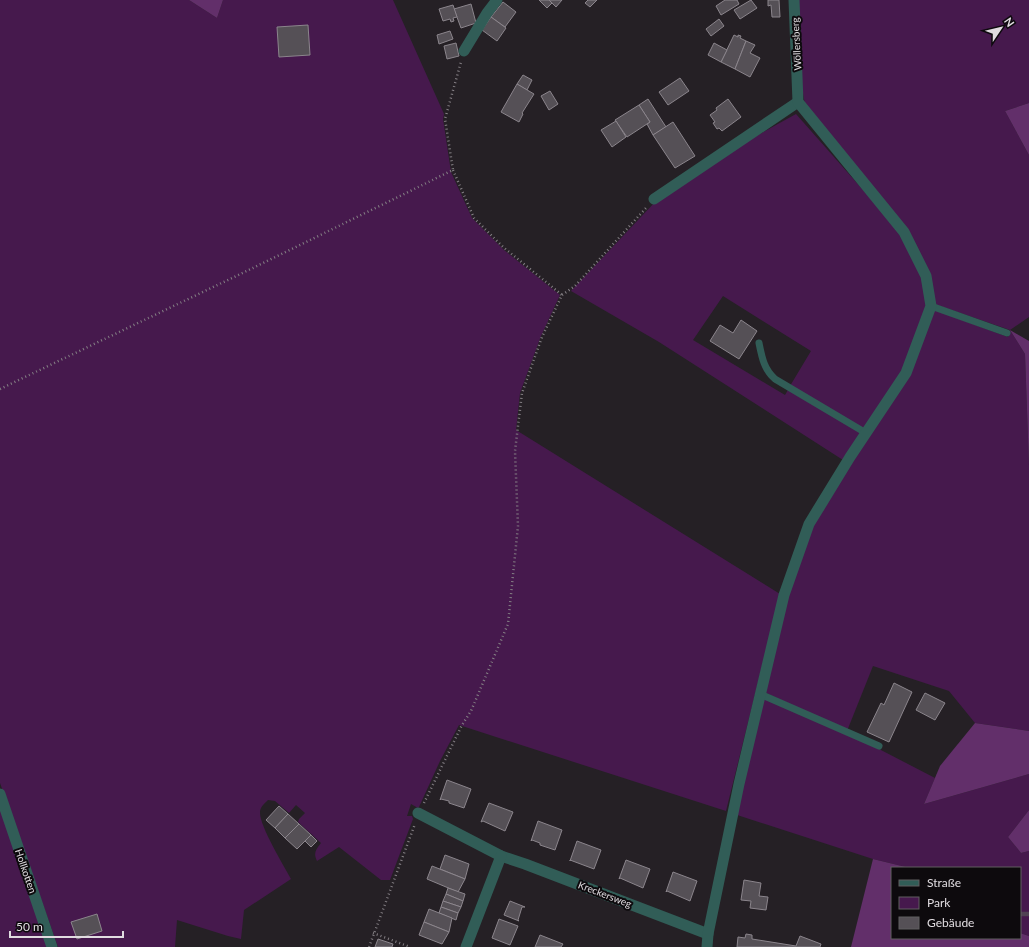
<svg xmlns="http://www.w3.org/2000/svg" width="1029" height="947" font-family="Lato,sans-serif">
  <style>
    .green { fill: #46194d }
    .forest { fill: #622f6a }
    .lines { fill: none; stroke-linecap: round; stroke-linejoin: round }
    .stream { stroke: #504253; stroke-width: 4.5 }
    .building { fill: #555056; stroke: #8b858c }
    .path { stroke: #847f84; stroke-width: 2.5; stroke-dasharray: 1 3; stroke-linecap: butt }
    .service { stroke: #315d57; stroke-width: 7 }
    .minor { stroke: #315d57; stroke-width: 11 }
    .labels { text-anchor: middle; stroke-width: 4; stroke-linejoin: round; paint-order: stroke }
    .street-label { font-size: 10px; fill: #e0dce0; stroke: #0d0a0d }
  </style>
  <rect width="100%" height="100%" fill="#252025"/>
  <!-- green -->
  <g class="green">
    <path d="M0,0H189L217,18L223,0H393L444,114L443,119L451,172L472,218L504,250L560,295L541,336L520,393L516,430L780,594L726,811L459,725L440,761L419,807L418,808L411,804L407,816H412L413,819L390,880H381L339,847L317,861C313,853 316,849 321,843L298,822L299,819L305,813L296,805L289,813L275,801L268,800C265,803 260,807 260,812C259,825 284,866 291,879L244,910L241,939L228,936L177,920L175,947H58L0,783Z"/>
    <path d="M798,0H1029V103L1005,111L1029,155V317L1010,330L1025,354L1029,465V731L975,723L949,691L873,666L847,731L764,692L787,596L811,525L869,435L932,309L1008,337L1010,330L934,304L906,231L805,105L802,87Z"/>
    <path d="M796,114L901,233L923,277L929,306L903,371L865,429L790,386L811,351L723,296L693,340L785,395L788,390L862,433L843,460L659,342L571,291L656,201L722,155Z"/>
    <path d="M762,697L879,749L935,778L924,804L1029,774V810L1008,837L1021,853L1029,851V936L1020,933V868H910L873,859L734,814Z"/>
    <path d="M0,805L47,947H0Z"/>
  </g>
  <!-- forest -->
  <g class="forest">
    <path d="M189,0H223L217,18Z"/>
    <path d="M1029,103V155L1005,111Z"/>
    <path d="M1010,330L1029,341V465L1025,354Z"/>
    <path d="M975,723L1029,731V774L924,804L940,766Z"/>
    <path d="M1029,810V851L1021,853L1008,837Z"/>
    <path d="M873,859L910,868H892V938H1020V933L1029,936V947H851Z"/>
  </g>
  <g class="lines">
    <!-- stream -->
    <path class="stream" d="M1020,914H1029"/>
  </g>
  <!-- building -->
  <g class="building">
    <path d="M539,0H549L552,3L547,8Z"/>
    <path d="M549,0H562L556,7Z"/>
    <path d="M588,0H597L590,7L585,3Z"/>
    <path d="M725,0H737L739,4L721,15L716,6Z"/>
    <path d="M751,0L757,8L740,19L734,10Z"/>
    <path d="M768,0H779L780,17H772L771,5L768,6Z"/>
    <path d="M503,2L516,12L505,27L491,17Z"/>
    <path d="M471,4L476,23L461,28L454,9Z"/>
    <path d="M453,5L457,17L453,18L454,21L451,22L450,19L443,21L439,9Z"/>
    <path d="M491,17L506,28L497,41L482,30Z"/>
    <path d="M719,19L724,26L711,36L706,29Z"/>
    <path d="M308,25L310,55L279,57L277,27Z"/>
    <path d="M450,31L453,39L439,44L437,35Z"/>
    <path d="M734,35L738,37V35L741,36L740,38L746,41L735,69L721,62Z"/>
    <path d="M746,41L755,45L750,53L760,58L750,77L735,69Z"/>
    <path d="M456,43L459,56L447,59L444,46Z"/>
    <path d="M714,43L727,50L721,62L708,55Z"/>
    <path d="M523,75L532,80L527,90L517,84Z"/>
    <path d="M680,78L689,91L668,105L659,92Z"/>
    <path d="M517,84L534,94L522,113L523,114L519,122L501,112Z"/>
    <path d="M550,91L558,104L549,110L541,96Z"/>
    <path d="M648,99L666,127L653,135L647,124L650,122L639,105Z"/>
    <path d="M728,99L741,117L722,131L719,128L717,129L713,123L715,122L710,115L717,110L716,108Z"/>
    <path d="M639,105L650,122L627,137L615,120Z"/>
    <path d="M616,121L626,137L612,147L601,130Z"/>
    <path d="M673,122L695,156L675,168L653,135Z"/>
    <path d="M741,320L757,331L739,359L710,341L720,325L733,333Z"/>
    <path d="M894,683L912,692L889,742L867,732L881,703L884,705Z"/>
    <path d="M925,693L945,703L935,720L916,710Z"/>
    <path d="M447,780L471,789L464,808L449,803V801L441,799L440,800Z"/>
    <path d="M489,803L513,812L505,831L483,821L481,822Z"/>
    <path d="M279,806L288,814L275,828L266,820Z"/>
    <path d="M288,814L299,824L285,838L275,828Z"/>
    <path d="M538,821L562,830L555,850L540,845V843L532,840L531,841Z"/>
    <path d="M299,824L311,835L297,849L285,838Z"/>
    <path d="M311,835L317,841L311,847L305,841Z"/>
    <path d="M577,841L601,850L594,869L570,860V861Z"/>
    <path d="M445,855L469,864L465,879L440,869Z"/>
    <path d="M626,860L650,869L643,888L620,878L619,879Z"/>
    <path d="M432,866L465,879L458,892L427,879Z"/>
    <path d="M673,872L697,881L690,901L667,891L666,892Z"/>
    <path d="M744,880L761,883L759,896L768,897L766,910L750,908L751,901L741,900Z"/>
    <path d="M448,888L465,894L463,901L446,894Z"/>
    <path d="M446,894L463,901L461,907L443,901Z"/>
    <path d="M443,901L461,907L458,913L441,907Z"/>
    <path d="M510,901L525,907H522L518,920L519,921L504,915Z"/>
    <path d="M441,907L458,913L456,920L439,913Z"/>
    <path d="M429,909L452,918L449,932L424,922Z"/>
    <path d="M97,914L102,931L77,939L71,922Z"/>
    <path d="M499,919L518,926L510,945L492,938Z"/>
    <path d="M424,922L449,932L442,944L419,935Z"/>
    <path d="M746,934L752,935V939L796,946L800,936L821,944L820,947H737L738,937L745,938Z"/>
    <path d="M540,935L563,944L561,947H535Z"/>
    <path d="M378,939L393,944L392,947H375Z"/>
  </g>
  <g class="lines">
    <!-- path -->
    <g class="path">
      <path d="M453,170L474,218L503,247L562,295"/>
      <path d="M0,389L253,268L453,170L445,119L461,62"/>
      <path d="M424,803L462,725L471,711L508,624L518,526L515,451L522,393L542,337L562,295L575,286L646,208"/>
      <path d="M373,933L410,947"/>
      <path d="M369,947L415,824"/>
    </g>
    <!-- service -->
    <g class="service">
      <path d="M931,306L1007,333"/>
      <path d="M759,343C762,358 764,369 775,379L866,433"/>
      <path d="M760,694L879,746"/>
    </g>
    <!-- minor -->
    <g class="minor">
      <path d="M464,51L487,13L497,0"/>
      <path d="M654,199L798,102"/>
      <path d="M0,794L52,947"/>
      <path d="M418,813L501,856L525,864L708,934"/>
      <path d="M466,947L501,856"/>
      <path d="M707,947L708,934L739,784L784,595L809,524L850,457L906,373L931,306L926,276L904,232L798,102L794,0"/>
    </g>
  </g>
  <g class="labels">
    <!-- street labels -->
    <g class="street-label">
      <text transform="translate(796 44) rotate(-93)" y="4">Wöllersberg</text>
      <text transform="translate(26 871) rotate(71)" y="4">Hollkotten</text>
      <text transform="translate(605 894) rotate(21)" y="4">Kreckersweg</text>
    </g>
  </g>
  <!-- legend -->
  <rect x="891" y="867" width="130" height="72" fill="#0d0a0d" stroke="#615e61"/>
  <rect x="899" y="880" width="20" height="6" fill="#315d57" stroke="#615e61"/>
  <text x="927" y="887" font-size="12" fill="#e0dce0">Straße</text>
  <rect x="899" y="897" width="20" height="12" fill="#46194d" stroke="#615e61"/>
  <text x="927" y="907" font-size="12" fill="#e0dce0">Park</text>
  <rect x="899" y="917" width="20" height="12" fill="#555056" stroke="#615e61"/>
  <text x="927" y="927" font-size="12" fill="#e0dce0">Gebäude</text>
  <!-- north arrow -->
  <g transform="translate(1001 28) rotate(55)" stroke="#0d0a0d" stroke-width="3" paint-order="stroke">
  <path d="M0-3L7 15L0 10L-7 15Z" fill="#e0dce0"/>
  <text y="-6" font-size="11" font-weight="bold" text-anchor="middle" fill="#e0dce0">N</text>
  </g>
  <!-- scale -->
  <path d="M10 931v6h113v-6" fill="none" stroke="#e0dce0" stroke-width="2"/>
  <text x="16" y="931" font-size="12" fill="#e0dce0" stroke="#0d0a0d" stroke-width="3" paint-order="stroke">50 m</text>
</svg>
